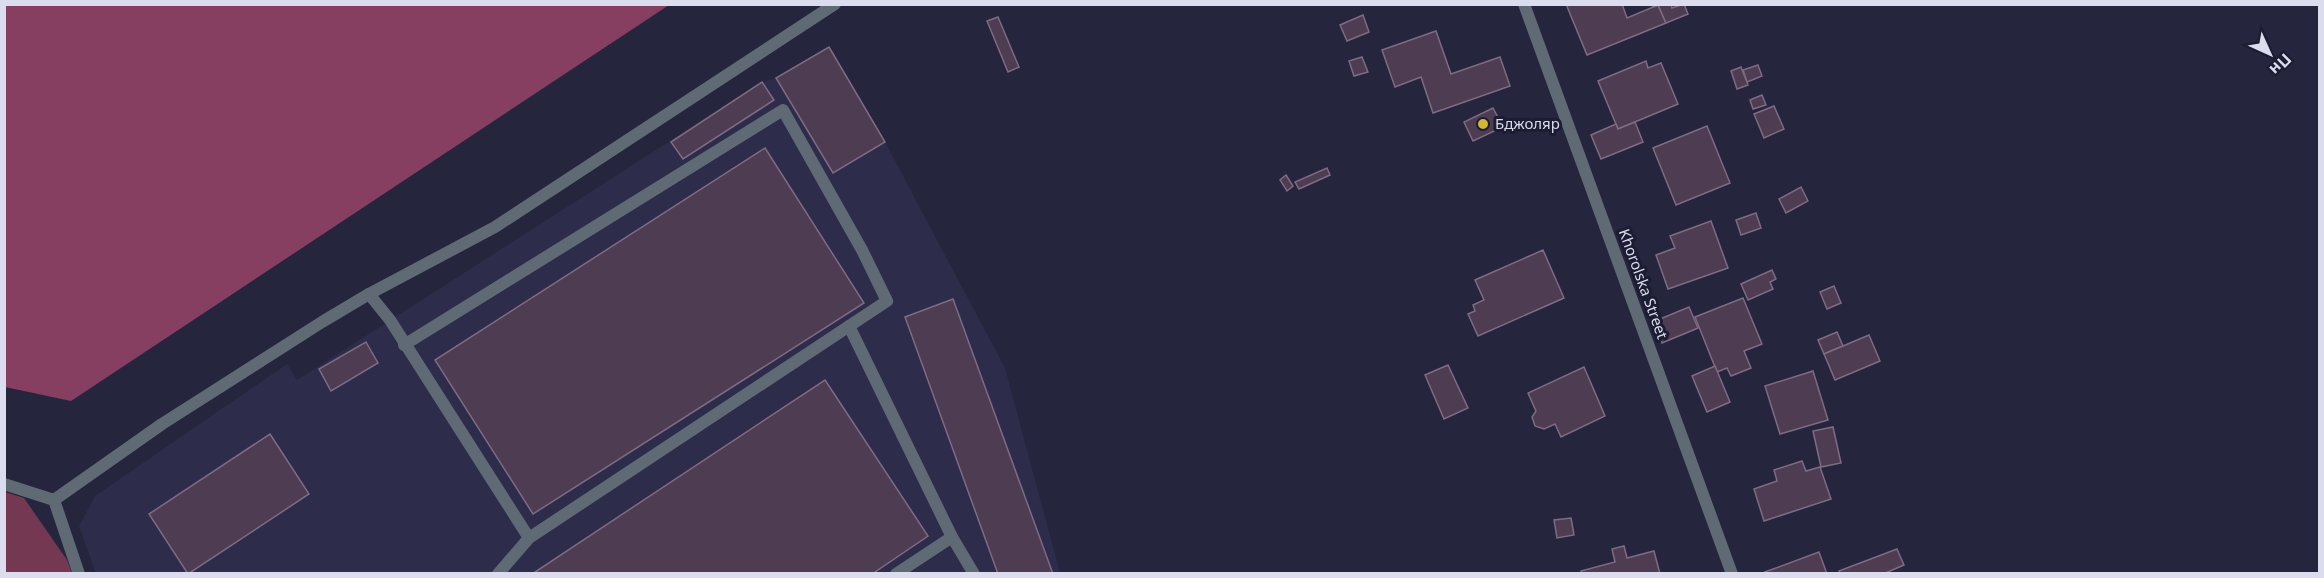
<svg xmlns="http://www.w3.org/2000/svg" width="2324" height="578" font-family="'Noto Sans',sans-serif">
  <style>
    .built { fill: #2d2c4b }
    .green { fill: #743853 }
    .forest { fill: #873f61 }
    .building { fill: #4e3c53; stroke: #7e6b84; stroke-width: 1.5 }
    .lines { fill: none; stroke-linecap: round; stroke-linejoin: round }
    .service { stroke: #606a74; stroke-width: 12 }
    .minor { stroke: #606a74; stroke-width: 12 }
    .poi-dot { fill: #d3b635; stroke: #1c1c33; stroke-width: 2 }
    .labels { text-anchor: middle; stroke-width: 6; stroke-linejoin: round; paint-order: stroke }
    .poi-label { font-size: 15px; fill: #dbdced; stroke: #1c1c33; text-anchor: start }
    .street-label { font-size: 15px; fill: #dbdced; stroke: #1c1c33 }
  </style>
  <rect width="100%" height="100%" fill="#26253e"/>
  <!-- built -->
  <path class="built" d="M829,47L885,142L1005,368L1060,573L96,574L79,526L95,496L287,364L297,380L762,82L776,78Z"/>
  <!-- green -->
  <path class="green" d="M5,492L24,498L67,560L72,573H5Z"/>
  <!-- forest -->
  <path class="forest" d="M5,4H669V5L71,401L5,387Z"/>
  <!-- building -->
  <g class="building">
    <path d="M1566,4H1622L1627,18L1658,5L1666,23L1587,55Z"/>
    <path d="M1652,4H1671L1672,8L1684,4L1688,14L1666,23L1658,5L1653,7Z"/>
    <path d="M1363,15L1369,32L1347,41L1340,25Z"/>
    <path d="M998,17L1019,67L1008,72L987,21Z"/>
    <path d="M1436,31L1451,74L1500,57L1510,86L1433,113L1421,77L1395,87L1382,50Z"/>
    <path d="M829,47L885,142L833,173L776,78Z"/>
    <path d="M1362,57L1368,72L1354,76L1349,61Z"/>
    <path d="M1646,61L1648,68L1661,63L1678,104L1618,129L1598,81Z"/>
    <path d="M1758,65L1762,76L1747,82L1743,70Z"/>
    <path d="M1741,67L1748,85L1737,89L1731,71Z"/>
    <path d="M762,82L774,100L683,159L671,142Z"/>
    <path d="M1762,95L1766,105L1753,109L1750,100Z"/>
    <path d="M1774,106L1784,129L1764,138L1754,114Z"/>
    <path d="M1493,108L1503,127L1473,141L1464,122Z"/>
    <path d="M1635,122L1643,142L1601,159L1591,135L1616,124L1618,129Z"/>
    <path d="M1707,126L1730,183L1676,205L1653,148Z"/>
    <path d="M765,148L864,303L533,514L435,360Z"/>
    <path d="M1327,168L1330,175L1299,189L1295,182Z"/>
    <path d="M1286,175L1293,186L1287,191L1280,180Z"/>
    <path d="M1801,187L1808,201L1786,213L1779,199Z"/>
    <path d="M1756,213L1761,228L1741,235L1736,220Z"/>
    <path d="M1711,221L1728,268L1668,289L1656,255L1675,248L1670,236Z"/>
    <path d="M1543,250L1564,298L1478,336L1468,314L1475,311L1473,305L1484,300L1475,280Z"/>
    <path d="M1772,270L1776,279L1770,282L1773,289L1748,300L1741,284Z"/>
    <path d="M1834,286L1841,303L1827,309L1820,292Z"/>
    <path d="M1743,298L1762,344L1744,351L1751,368L1731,376L1727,368L1717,372L1695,317Z"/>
    <path d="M953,299L1053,574H998L905,317Z"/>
    <path d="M1689,307L1698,328L1662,343L1653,322Z"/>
    <path d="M1837,332L1843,346L1824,354L1818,340Z"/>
    <path d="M1869,335L1880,361L1835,380L1824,354Z"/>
    <path d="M366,342L378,363L331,391L319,369Z"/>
    <path d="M1448,365L1468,408L1444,419L1425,375Z"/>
    <path d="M1715,366L1730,402L1707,412L1692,376Z"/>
    <path d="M1584,367L1605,416L1561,437L1555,424L1544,429L1535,426L1532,417L1536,411L1528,393Z"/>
    <path d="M1813,371L1828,420L1780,434L1765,386Z"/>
    <path d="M825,380L928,536L872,574H532Z"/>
    <path d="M1833,427L1841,463L1821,467L1813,431Z"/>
    <path d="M270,434L309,494L188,574L149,514Z"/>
    <path d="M1802,461L1806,471L1820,467L1831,499L1764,521L1754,489L1777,481L1774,470Z"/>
    <path d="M1571,518L1574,535L1557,538L1554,520Z"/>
    <path d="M1624,546L1627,558L1654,551L1660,574H1582L1581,571L1615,562L1612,549Z"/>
    <path d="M1897,549L1904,565L1883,574H1840L1839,571Z"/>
    <path d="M1819,552L1827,574H1766L1765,572Z"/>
  </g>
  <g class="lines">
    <!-- service -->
    <g class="service">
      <path d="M369,294L390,320L529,538"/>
      <path d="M849,326L952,537L974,574"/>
      <path d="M404,345L783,110L862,250L887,301L529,538L498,574"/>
      <path d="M54,500L162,424L322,322L369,294L495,227L835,4"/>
      <path d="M896,574L952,537"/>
    </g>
    <!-- minor -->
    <g class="minor">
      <path d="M1524,4L1732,574"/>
      <path d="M4,484L54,500L79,574"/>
    </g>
  </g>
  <!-- markers -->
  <circle class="poi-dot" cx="1483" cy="124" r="6"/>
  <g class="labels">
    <!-- poi labels -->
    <g class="poi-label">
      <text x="1495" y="129">Бджоляр</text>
    </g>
    <!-- street labels -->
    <g class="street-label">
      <text transform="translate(1643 284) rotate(70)" y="5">Khorolska Street</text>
    </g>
  </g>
  <!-- border -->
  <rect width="2324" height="578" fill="none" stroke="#dbdced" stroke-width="12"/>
  <!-- north arrow -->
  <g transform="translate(2270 54) rotate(135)" stroke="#1c1c33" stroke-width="4.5" paint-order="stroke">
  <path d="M0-4.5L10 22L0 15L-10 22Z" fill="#dbdced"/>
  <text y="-9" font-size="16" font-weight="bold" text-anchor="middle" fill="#dbdced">Пн</text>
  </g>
</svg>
